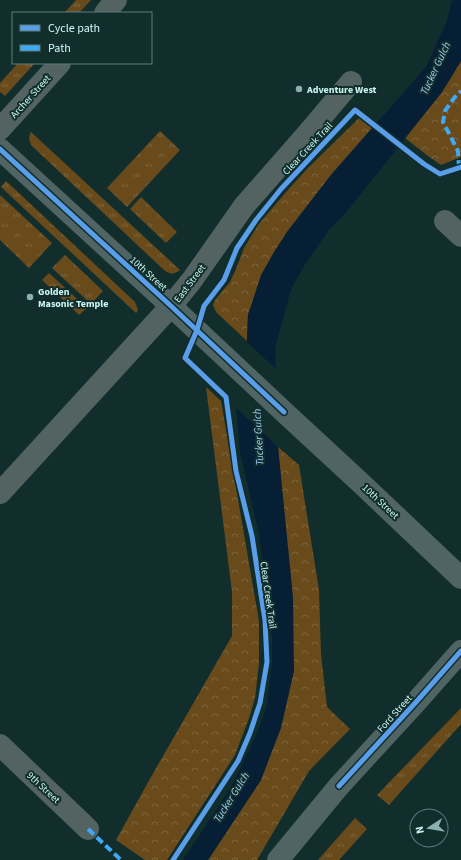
<svg xmlns="http://www.w3.org/2000/svg" width="461" height="860" font-family="'Source Sans 3',sans-serif">
  <style>
    .grass { fill: url(#grass-tufts) }
    .forest { fill: url(#forest-crowns) }
    .water { fill: #061f34 }
    .pier { fill: #112e2d }
    .lines { fill: none; stroke-linecap: round; stroke-linejoin: round }
    .street { stroke: #526362; stroke-width: 22 }
    .secondary { stroke: #506463; stroke-width: 22 }
    .quiet { stroke: #3fa9f5; stroke-width: 4; stroke-dasharray: 8 4; stroke-linecap: butt }
    .cycleway-casing { stroke: #112e2c; stroke-width: 8 }
    .cycleway { stroke: #5a9eea; stroke-width: 5 }
    .poi-dot { fill: #8bb1ae; stroke: #112e2c; stroke-width: 1.5 }
    .labels { text-anchor: middle; stroke-width: 4; stroke-linejoin: round; paint-order: stroke }
    .poi-label { font-size: 10px; font-weight: bold; fill: #cdf7f3; stroke: #112e2c; text-anchor: start }
    .street-label { font-size: 10px; fill: #cdf7f3; stroke: #112e2c }
    .water-label { font-size: 11px; font-style: italic; fill: #a1caf3; stroke: #112e2c }
  </style>
  <defs>
    <pattern id="grass-tufts" width="24" height="20" patternUnits="userSpaceOnUse"><rect width="24" height="20" fill="#694a1b"/><path d="M3 7l-1-3M5 7V3M7 7l1-3M15 17l-1-3M17 17v-4M19 17l1-3" fill="none" stroke="#7d653d"/></pattern>
    <pattern id="forest-crowns" width="20" height="18" patternUnits="userSpaceOnUse"><rect width="20" height="18" fill="#694a1b"/><path d="M2 6a3 3 0 1 1 6 0M12 15a3 3 0 1 1 6 0" fill="none" stroke="#7d653d"/></pattern>
  </defs>
  <rect width="100%" height="100%" fill="#112e2d"/>
  <!-- grass -->
  <g class="grass">
    <path d="M76,0H91L79,13H64Z"/>
    <path d="M18,63H35L5,96L0,92V83Z"/>
    <path d="M160,131L180,150L127,207L107,188Z"/>
    <path d="M31,132L180,270C174,274 170,275 164,270L32,146C29,141 28,137 31,132Z"/>
    <path d="M6,181L135,302L138,310L136,313L1,187Z"/>
    <path d="M0,195L52,243L29,268L0,240Z"/>
    <path d="M141,197L177,232L166,243L130,209Z"/>
    <path d="M65,255L103,291L91,304L52,268Z"/>
    <path d="M49,273L87,308L79,315L42,280Z"/>
    <path d="M461,708V724L389,805L377,795Z"/>
    <path d="M355,818L367,829L339,860H318Z"/>
  </g>
  <!-- forest -->
  <g class="forest">
    <path d="M461,61V157L441,165L428,156L405,138L442,92Z"/>
    <path d="M359,118L372,128L331,175L287,232L273,254L248,314L247,341L216,312L213,305L215,300L230,282L236,269L244,248L258,225L287,191L308,168Z"/>
    <path d="M206,387L221,401L259,621V663L255,698L249,718L235,755L167,860H145L116,840L151,777L232,636V592Z"/>
    <path d="M278,447L299,465L319,590L321,654L327,707L350,729L309,771L257,860H208L261,780L292,598Z"/>
  </g>
  <!-- water -->
  <path class="water" d="M452,0H461V61L442,92L348,210L329,230L304,266L291,289L275,348L278,447L293,597L294,671L281,728L261,780L208,860H183L229,790L240,769L258,731L267,705L272,662V637L259,534L240,452L236,408L247,341L248,315L261,275L273,254L287,232L331,175L426,67L447,21Z"/>
  <!-- pier -->
  <path class="pier" d="M245,340L277,370L279,438L278,447L234,406Z"/>
  <g class="lines">
    <!-- street -->
    <g class="street">
      <path d="M105,13L116,0"/>
      <path d="M0,129L60,63"/>
      <path d="M445,221L461,236"/>
      <path d="M0,493L171,306L192,280L244,206L308,133L351,82"/>
      <path d="M0,745L88,829"/>
    </g>
    <!-- secondary -->
    <g class="secondary">
      <path d="M0,149L171,306L284,412L364,486L461,578"/>
      <path d="M278,860L339,786L417,701L461,651"/>
    </g>
    <!-- quiet -->
    <g class="quiet">
      <path d="M459,168L458,151L443,122L445,111L454,98L461,91"/>
      <path d="M88,829L121,860"/>
    </g>
    <defs>
      <g id="cycleway">
        <path d="M0,149L171,306L284,412"/>
        <path d="M339,786L417,701L461,651"/>
        <path d="M173,860L238,761L250,733L260,703L267,662L265,620L252,536L236,471L226,397L185,358L197,330L204,306L224,280L237,248L256,220L281,189L355,110L424,164L440,174L461,167"/>
      </g>
    </defs>
    <!-- cycleway casing -->
    <use href="#cycleway" class="cycleway-casing"/>
    <!-- cycleway -->
    <use href="#cycleway" class="cycleway"/>
  </g>
  <!-- markers -->
  <g class="poi-dot">
    <circle cx="299" cy="89" r="4"/>
    <circle cx="30" cy="297" r="4"/>
  </g>
  <g class="labels">
    <!-- poi labels -->
    <g class="poi-label">
      <text x="307" y="93">Adventure West</text>
      <text x="38" y="295">Golden<tspan x="38" dy="12">Masonic Temple</tspan></text>
    </g>
    <!-- street labels -->
    <g class="street-label">
      <text transform="translate(30 96) rotate(-48)" y="4">Archer Street</text>
      <text transform="translate(307 148) rotate(-47)" y="4">Clear Creek Trail</text>
      <text transform="translate(149 273) rotate(42)" y="4">10th Street</text>
      <text transform="translate(189 283) rotate(-53)" y="4">East Street</text>
      <text transform="translate(381 501) rotate(43)" y="4">10th Street</text>
      <text transform="translate(269 595) rotate(82)" y="4">Clear Creek Trail</text>
      <text transform="translate(394 713) rotate(-48)" y="4">Ford Street</text>
      <text transform="translate(44 787) rotate(43)" y="4">9th Street</text>
    </g>
    <!-- water labels -->
    <g class="water-label">
      <text transform="translate(435 68) rotate(-65)" y="4">Tucker Gulch</text>
      <text transform="translate(258 437) rotate(-93)" y="4">Tucker Gulch</text>
      <text transform="translate(231 797) rotate(-58)" y="4">Tucker Gulch</text>
    </g>
  </g>
  <!-- legend -->
  <rect x="12" y="12" width="140" height="52" fill="#112e2c" stroke="#5c7e7c"/>
  <rect x="20" y="25" width="20" height="6" fill="#5a9eea" stroke="#5c7e7c"/>
  <text x="48" y="32" font-size="12" fill="#cdf7f3">Cycle path</text>
  <rect x="20" y="45" width="20" height="6" fill="#3fa9f5" stroke="#5c7e7c"/>
  <text x="48" y="52" font-size="12" fill="#cdf7f3">Path</text>
  <!-- north arrow -->
  <g transform="translate(429 828) rotate(258)"><circle r="19" fill="#112e2c" stroke="#5c7e7c"/>
  <path d="M0-3L7 15L0 10L-7 15Z" fill="#8bb1ae"/>
  <text y="-6" font-size="11" font-weight="bold" text-anchor="middle" fill="#cdf7f3">N</text>
  </g>
</svg>
